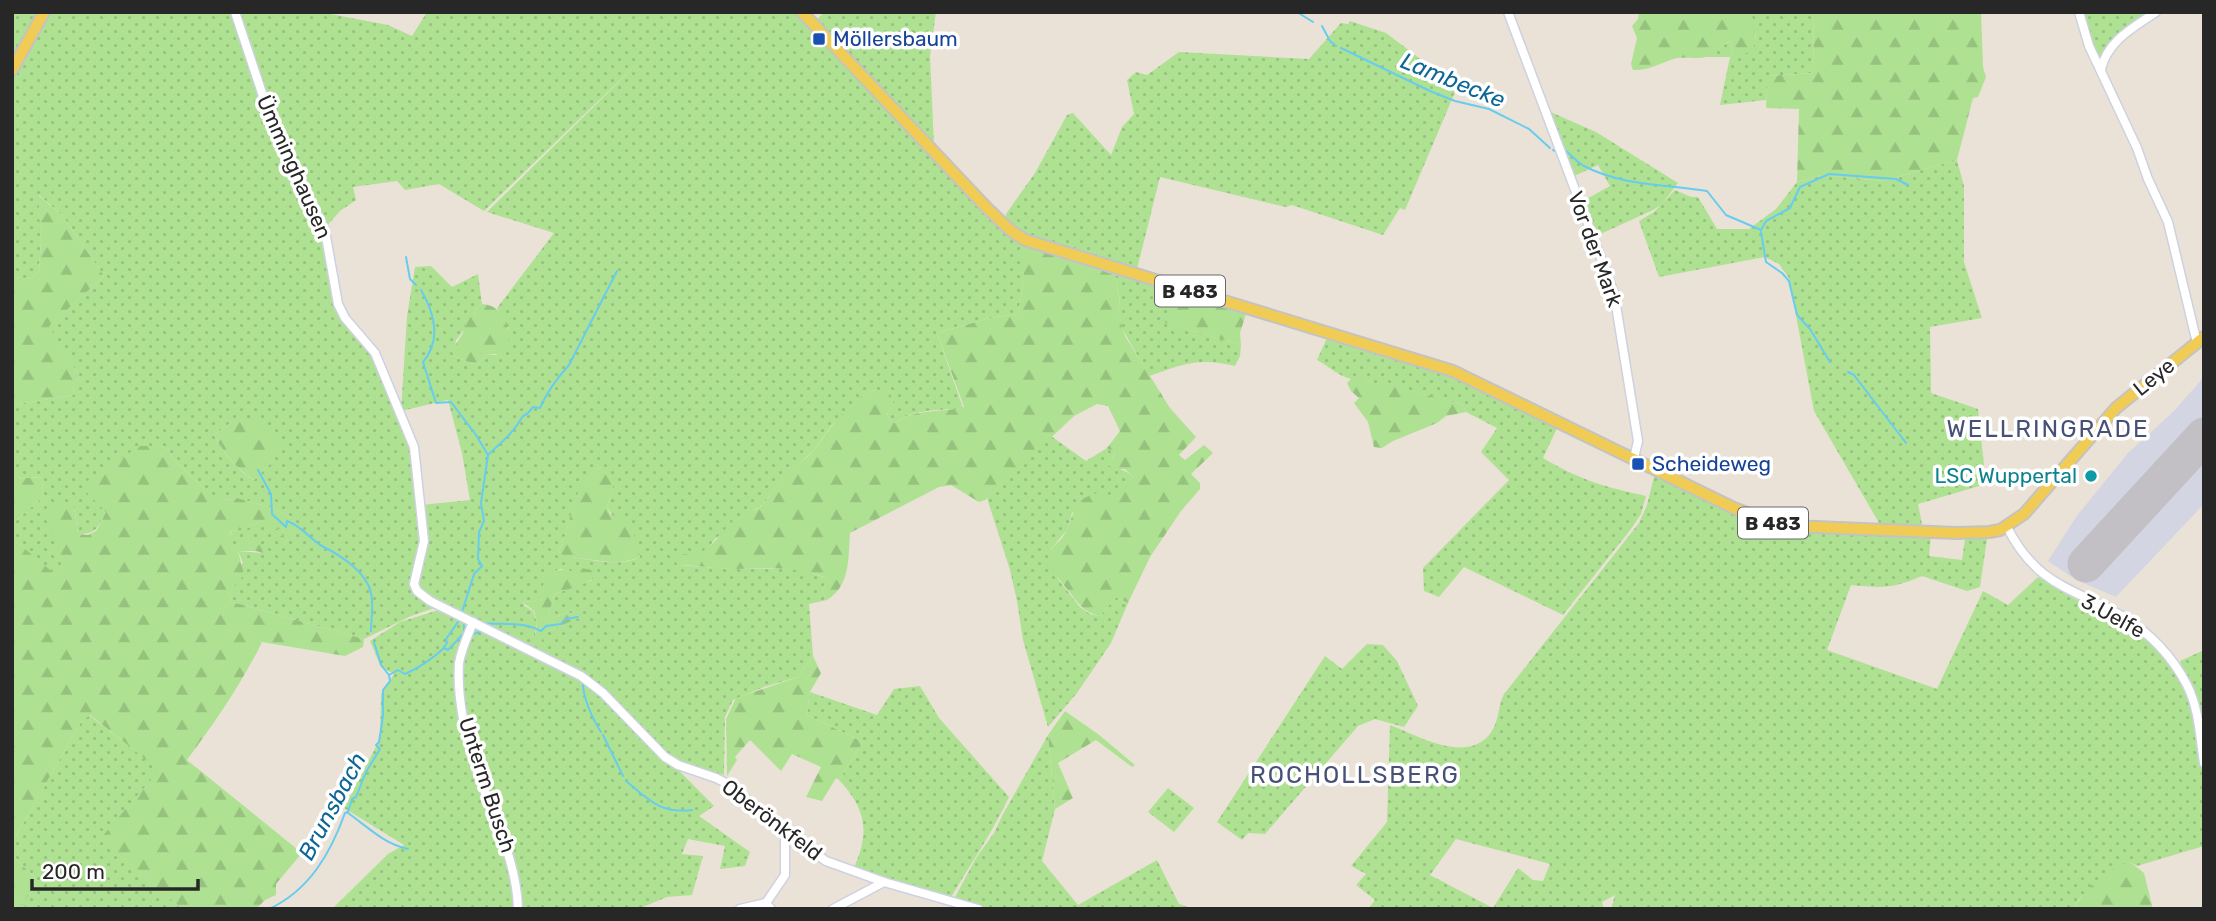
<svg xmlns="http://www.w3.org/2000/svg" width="2216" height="921" font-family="Rubik,sans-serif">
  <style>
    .airport { fill: #d3d6e2 }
    .grass { fill: url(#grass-dots); fill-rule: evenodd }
    .forest { fill: url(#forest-firs) }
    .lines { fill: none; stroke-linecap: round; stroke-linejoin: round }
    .stream { stroke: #67ccef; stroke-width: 2 }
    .runway { stroke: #c2c0c4; stroke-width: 37 }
    .minor-casing { stroke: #cdd1e0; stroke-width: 11 }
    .major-casing { stroke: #c3c3c3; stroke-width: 14 }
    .minor { stroke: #fff; stroke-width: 8 }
    .major { stroke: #f1cc55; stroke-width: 10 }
    .transit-dot { fill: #1a4fb4; stroke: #fff; stroke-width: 2.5 }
    .culture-dot { fill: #0f9aa8; stroke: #fff; stroke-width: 2.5 }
    .labels { text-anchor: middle; stroke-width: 7; stroke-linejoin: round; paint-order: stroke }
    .shield { fill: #fff; stroke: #686868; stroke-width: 2 }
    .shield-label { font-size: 19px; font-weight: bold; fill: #272727 }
    .transit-label { font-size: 21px; fill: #164399; stroke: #fff; text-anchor: start }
    .street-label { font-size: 21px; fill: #272727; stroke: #fff }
    .culture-label { font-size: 21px; fill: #0d838f; stroke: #fff; text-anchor: end }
    .water-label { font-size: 23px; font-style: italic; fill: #0c6796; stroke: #fff }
    .quarter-label { font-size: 24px; letter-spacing: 2px; fill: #475077; stroke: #fff }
  </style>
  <defs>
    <pattern id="grass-dots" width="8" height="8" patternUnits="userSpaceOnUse" patternTransform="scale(1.75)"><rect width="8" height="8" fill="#aee292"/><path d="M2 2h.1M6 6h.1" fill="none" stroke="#96c27e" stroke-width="1.8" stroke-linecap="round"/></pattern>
    <pattern id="forest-firs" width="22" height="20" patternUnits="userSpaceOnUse" patternTransform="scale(1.75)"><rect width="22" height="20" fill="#aee292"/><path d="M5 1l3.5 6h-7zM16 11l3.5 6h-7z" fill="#96c27e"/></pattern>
  </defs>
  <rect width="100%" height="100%" fill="#eae2d7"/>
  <!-- airport -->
  <path class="airport" d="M2204,377V504L2116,597L2076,580L2048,561L2076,517L2128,453L2173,412Z"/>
  <!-- grass -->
  <g class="grass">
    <path d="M12,12H43L12,68Z"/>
    <path d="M44,12H320L388,25L412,36L427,12H796L1024,244V281L1018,314L990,318L937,333L963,408C940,411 914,408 895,423L889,420L887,412L894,406L890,392L874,390L862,396L832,425L813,451L785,477L763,504L715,539L706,551L696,556L683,554L679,565L731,569H800L826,578V584L822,591L827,600L809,604L813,656L798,677L764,687L733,700L725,717L724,775L674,761L629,720L714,806L699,816L750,852L745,866L720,869L725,846L688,839L682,854L703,856L692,895L667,897L638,909H518L511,859L466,735L459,660L473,622L440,606L411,616L364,639L232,602L229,592L243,563L238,551L262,553L243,542L232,547L227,540L232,531L244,530L261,521L276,529H282L285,534L284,542L299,532L291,518L273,508L237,498L228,500L217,498L205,490L171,457L169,449C125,437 117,470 97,501L106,512C97,527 98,534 78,534L74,506L66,567L50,571L12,538V524L42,498L43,477L12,479V405L74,395L73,384L80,377L48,326L104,276L62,215L39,195L41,242L39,271L31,279L12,277V70ZM641,60L487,212L554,233L497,308L509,328L496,355H487L477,365L453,356L456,340L475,316L474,310L482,304L478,274L452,287L431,266L415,267L407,316L401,411L448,400L462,453L470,500L421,505L411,438L370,345L338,304L325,228L340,211L356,200L353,187L397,181L405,190L439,184L484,211ZM232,422L274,460L254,480C236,470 224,453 214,435ZM600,468L614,483L607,507L640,557C615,569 589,557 563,557L559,551C574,520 569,489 600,468ZM561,569L592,580L555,594L549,612L550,619L568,612L580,617L546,632L543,636L535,634L537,623L533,611L525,606L522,601L532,602L539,599C543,586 547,572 561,569Z"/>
    <path d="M825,12H936L930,56L934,146L815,21Z"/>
    <path d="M1751,12H1813L1814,73L1768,76L1766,100L1720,105L1730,57H1706L1730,41L1732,45L1731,56L1756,38Z"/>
    <path d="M2079,12H2155L2131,27L2099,65Z"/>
    <path d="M1350,21L1386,33L1423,61L1461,78L1405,210L1400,208L1383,235L1292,205L1286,207L1160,177L1136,273L1038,242L1005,221L1006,214L1035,173L1067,115L1073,113L1111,155L1122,127L1134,114L1127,80L1136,72L1147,75L1179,52L1309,59L1341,23L1348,24Z"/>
    <path d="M1546,110L1596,132L1678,183L1662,204L1653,210L1594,237L1581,202L1610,186L1598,165L1570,178Z"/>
    <path d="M1957,160L1964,186V262L1982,318L1930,327L1931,393L1978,409L1986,484L1918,504L1923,529L1882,528L1814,411L1789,278L1779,264L1765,257L1659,277L1639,221L1654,212L1675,190L1691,197H1698L1717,229H1749L1776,209L1797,182L1821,175L1883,181Z"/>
    <path d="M1115,275L1172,289L1166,323L1241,345L1240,356L1235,366C1199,357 1183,364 1149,376L1119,323L1118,313L1120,301Z"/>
    <path d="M1327,338L1430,365L1559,424L1543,458C1580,480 1605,487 1646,496L1641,514L1631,529L1563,615L1464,567L1439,597L1424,591L1423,568L1509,480L1481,452L1497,428L1466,412L1463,405C1426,394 1388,385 1351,379C1340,377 1327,365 1317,360Z"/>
    <path d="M1051,436L1086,461L1107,448L1115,454L1108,465C1118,469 1125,469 1133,477L1109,496L1072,513L1067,530L1051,549L1058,579L1080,607L1090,614L1100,616L1116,597L1128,603L1111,643L1077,693L1048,727L1023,640L1017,601L1010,570L987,498Z"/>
    <path d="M1655,473L1757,519L1931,534L1929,556L1962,560L1965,539H1987L1980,587L1967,591L1922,576C1892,589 1883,588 1851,585L1827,650L1937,689L1983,591L2008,605L2038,577C2048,582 2056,588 2066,594C2089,607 2115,615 2137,631C2205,680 2204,770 2204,846L2137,866L2130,862L2080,898L2073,909H1611L1615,895L1602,902L1604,909H1368L1375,900L1356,885L1366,874L1351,866L1387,822L1390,725C1419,736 1469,766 1492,731C1499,720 1498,706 1504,694L1639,523L1647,505ZM1456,839L1550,864L1543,881L1533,880L1518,868L1493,908L1430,875Z"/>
    <path d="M442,609L471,623L458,660L464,735L509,859L516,909H332L388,854L404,845L344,808L380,739L381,694L394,674L381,667L370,641L400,622Z"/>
    <path d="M1367,644L1383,645L1397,661L1418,706L1404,727L1375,719L1358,726L1265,834L1248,833L1242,840L1217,822L1325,656L1342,669Z"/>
    <path d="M2204,650V742L2180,661Z"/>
    <path d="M920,686L939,718L1009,797C992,833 970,865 950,899L853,870C870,833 867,810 839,780L863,742L807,715L810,692L877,715L894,689Z"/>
    <path d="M89,715L160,770L101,839L182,909H27L22,903L34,889L35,878L12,855V843L81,722Z"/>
    <path d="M1048,735L1055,809L1042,861L1078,905L1157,860L1179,904L1186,906L1188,909H982L954,899L976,858L994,833L1003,814Z"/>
    <path d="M1168,788L1194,808L1174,832L1148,812Z"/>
  </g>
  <!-- forest -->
  <g class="forest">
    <path d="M1639,12H1751C1755,26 1758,38 1752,52L1731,56L1732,45L1730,41C1721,45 1716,54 1706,57C1697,59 1686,57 1677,58C1662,62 1649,71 1633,70L1631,64L1637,38L1632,26L1638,19Z"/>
    <path d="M1813,12H1981L1983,67L1986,77L1978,97L1973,98L1957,160L1883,181L1821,175L1797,182L1799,109L1766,108L1767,76L1814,73Z"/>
    <path d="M38,195L62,215L104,276L49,326L80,377L73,384L74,395L12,405V277L31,279L39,271L41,242Z"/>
    <path d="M1024,244L1115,275L1120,302L1118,313L1125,336L1170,408L1196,437L1179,455L1185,460L1204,445L1213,453L1191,474L1200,483V489L1181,511L1150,557L1128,603L1116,597L1100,616C1082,612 1078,602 1067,589C1059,579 1049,570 1050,555C1050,547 1057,544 1062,538C1071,526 1071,509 1083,499C1087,496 1094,494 1099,492L1109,496L1114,490L1133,477L1125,469H1116L1108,464L1115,455L1107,448L1120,431L1108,406L1097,404L1074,416L985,500L979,502L951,485L939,487L850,533C848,558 851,585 827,600L822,591L826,584V578C798,565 764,569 734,569C715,569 697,565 679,565L674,561L683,554C710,557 716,536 734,520C743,512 753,514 761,506C770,497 777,485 785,476C794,467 805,460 813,451C829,432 860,378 890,392L894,406L887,413L889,420L895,423C915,408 941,413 964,407L937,333L990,318L1018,314L1024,281Z"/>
    <path d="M1172,289L1246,314L1240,333L1241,345L1165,323Z"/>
    <path d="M482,304C505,305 517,334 503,353L487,355L477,365L453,356L452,350L463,333L466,319L475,315L474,310Z"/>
    <path d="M1357,378C1367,384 1378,382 1389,385C1414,392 1438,397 1463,405L1466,412L1446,416L1437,423L1393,441L1382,448L1374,447L1368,422L1354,403L1359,398L1351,391L1347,383L1351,379Z"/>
    <path d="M247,420L264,422L279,440L274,460L254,480C236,469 224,453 214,435L232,422Z"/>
    <path d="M140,446H158L169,449L171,457L205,490L217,497L228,500L237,498L273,508L291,518L300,532L284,542L278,538L285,534L282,529H276L269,533L261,521L244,530L231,531L228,540L232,546L253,538L260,541L263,553L256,551H238L244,575L229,592L232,602L364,639L363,647L345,656L262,642C241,685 215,722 187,760L302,853L276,884V895L265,900L256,909H182L100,839L159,770L90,715L81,722L73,736L12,843V538L50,570L65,567L43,512L50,505L66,504L74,506L78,534L88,535L96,531L106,512L84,490L88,480Z"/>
    <path d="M600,468L609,475L614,483L607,507L610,514L627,523L634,535L640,557C614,568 589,557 563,557L559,551C574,520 568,489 600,468Z"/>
    <path d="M43,477L42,498L12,524V479Z"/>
    <path d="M576,567L598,571C589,587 571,587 555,594L549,612L550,619L568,612L581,617L546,632L541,643L535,642L537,623L534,611L521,601L532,602L538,599C545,579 548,566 571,571Z"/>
    <path d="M813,656L821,673L810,692L807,715L863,742L839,780L836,778L822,801L806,797L821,767L792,754L781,771L750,740L735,757L737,760L727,776L726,719L736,698L798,677Z"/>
    <path d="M1065,711L1098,734L1135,765L1132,767L1096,740L1058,763L1073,798L1055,809L1048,735Z"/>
    <path d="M12,855L35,878L34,889L22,903L27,909H12Z"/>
    <path d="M2130,862L2144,873L2153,909H2073C2086,889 2107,867 2130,862Z"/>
  </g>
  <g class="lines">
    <!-- stream -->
    <g class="stream">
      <path d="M1297,12L1313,22"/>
      <path d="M1322,26L1330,41L1336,46"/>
      <path d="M1341,48L1430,91L1455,101L1489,109L1529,129L1550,148"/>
      <path d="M1562,148C1570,153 1576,162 1584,166C1622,186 1665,184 1707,191L1726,215L1761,230L1766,221L1790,208L1800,187L1829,174L1896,179L1908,185"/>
      <path d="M1553,150L1555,151"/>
      <path d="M1761,232L1766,262L1782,273L1789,281L1797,315L1810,329L1830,362"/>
      <path d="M406,257L410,279L416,285"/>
      <path d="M421,290C434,312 442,340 423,362L436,403L451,402L476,435L488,455L481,503L484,521L479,532L478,559L482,566L474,574L462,612"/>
      <path d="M1848,372L1854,375L1906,443"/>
      <path d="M489,454C502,442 514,432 523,416L527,414L533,407L540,408C547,392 558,377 569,365L617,271"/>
      <path d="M258,470L271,494L272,514L286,527L287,521C304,527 309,539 322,546C340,555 367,572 371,593C374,605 371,619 371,631"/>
      <path d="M482,623C502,625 522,621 541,631L546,626L561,624L565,619L578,617"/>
      <path d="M474,634L481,631"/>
      <path d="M374,642L381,665L389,675"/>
      <path d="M444,647L447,643L446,639L460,619"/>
      <path d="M583,682C582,696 593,720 601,732"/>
      <path d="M603,735L623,776"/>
      <path d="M626,781C648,799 660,814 692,810"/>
      <path d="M348,813C368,827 384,844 408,849"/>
      <path d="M269,909C310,890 331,852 345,813L348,812L352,799L356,797L366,772L380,749L376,745L379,742L383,716V690L390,681L389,675L398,670L405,674C421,667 431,660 444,648L448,650L464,633V625"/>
    </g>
    <!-- runway -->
    <path class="runway" d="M2086,564L2204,436"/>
    <defs>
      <g id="minor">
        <path d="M235,12L273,126L325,231L338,304L345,318L375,353L414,447L424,541L414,584L417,591L430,601L581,676L603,693L665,757L678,765L716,778L732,786L776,825L826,861L884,882L978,909"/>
        <path d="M1508,12L1614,293L1638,441L1634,458"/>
        <path d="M2079,12L2089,46L2137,148L2148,179L2168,222L2197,343"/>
        <path d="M2101,69C2108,40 2133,28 2156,12"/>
        <path d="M2007,527C2037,586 2071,587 2122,616C2150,633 2172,656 2187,685C2199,709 2200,737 2204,763"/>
        <path d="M473,622C468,635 461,650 459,663C456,709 471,758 488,800C502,836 517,870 518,909"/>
        <path d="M766,903L785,875V842L789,834"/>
        <path d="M740,909L766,903L771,909"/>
        <path d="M833,909L884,882"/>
      </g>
      <g id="major">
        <path d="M802,12L987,208L1010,230L1025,240L1453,371L1734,508L1773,523L1792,526L1956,533L1989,532L2000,530L2024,514L2116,408L2204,337"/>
        <path d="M12,70L44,12"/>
      </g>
    </defs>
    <!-- minor casing -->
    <use href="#minor" class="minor-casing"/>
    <!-- major casing -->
    <use href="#major" class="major-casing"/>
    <!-- minor -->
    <use href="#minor" class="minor"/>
    <!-- major -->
    <use href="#major" class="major"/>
  </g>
  <!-- markers -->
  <g class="transit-dot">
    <rect x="812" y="32" width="14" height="14" rx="3.5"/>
    <rect x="1631" y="457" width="14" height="14" rx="3.5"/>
  </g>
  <circle class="culture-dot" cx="2091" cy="476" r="7"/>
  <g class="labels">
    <!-- shield labels -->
    <g class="shield">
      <rect x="1155" y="275.5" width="70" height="31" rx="5"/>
      <rect x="1738" y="507.5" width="70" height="31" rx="5"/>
    </g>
    <g class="shield-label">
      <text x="1190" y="298">B 483</text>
      <text x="1773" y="530">B 483</text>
    </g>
    <!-- transit labels -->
    <g class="transit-label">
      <text x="833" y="46">Möllersbaum</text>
      <text x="1652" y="471">Scheideweg</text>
    </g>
    <!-- street labels -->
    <g class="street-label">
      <text transform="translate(294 167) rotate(66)" y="7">Ümminghausen</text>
      <text transform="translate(1595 249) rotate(70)" y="7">Vor der Mark</text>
      <text transform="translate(2154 377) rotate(-39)" y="7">Leye</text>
      <text transform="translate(2113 616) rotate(29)" y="7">3.Uelfe</text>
      <text transform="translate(487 785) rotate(72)" y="7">Unterm Busch</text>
      <text transform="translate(772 820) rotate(37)" y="7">Oberönkfeld</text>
    </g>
    <!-- culture labels -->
    <g class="culture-label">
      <text x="2077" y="483">LSC Wuppertal</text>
    </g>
    <!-- water labels -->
    <g class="water-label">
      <text transform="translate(1453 80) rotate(22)" y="8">Lambecke</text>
      <text transform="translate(332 806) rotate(-62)" y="8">Brunsbach</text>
    </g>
    <!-- quarter labels -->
    <g class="quarter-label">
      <text x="2048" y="437">WELLRINGRADE</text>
      <text x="1355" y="783">ROCHOLLSBERG</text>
    </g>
  </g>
  <!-- border -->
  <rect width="2216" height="921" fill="none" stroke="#272727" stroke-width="28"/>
  <!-- scale -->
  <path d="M32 879v10h166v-10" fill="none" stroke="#272727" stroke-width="3.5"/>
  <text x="42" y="879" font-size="21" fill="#272727" stroke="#ffffff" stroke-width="5" paint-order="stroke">200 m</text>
</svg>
